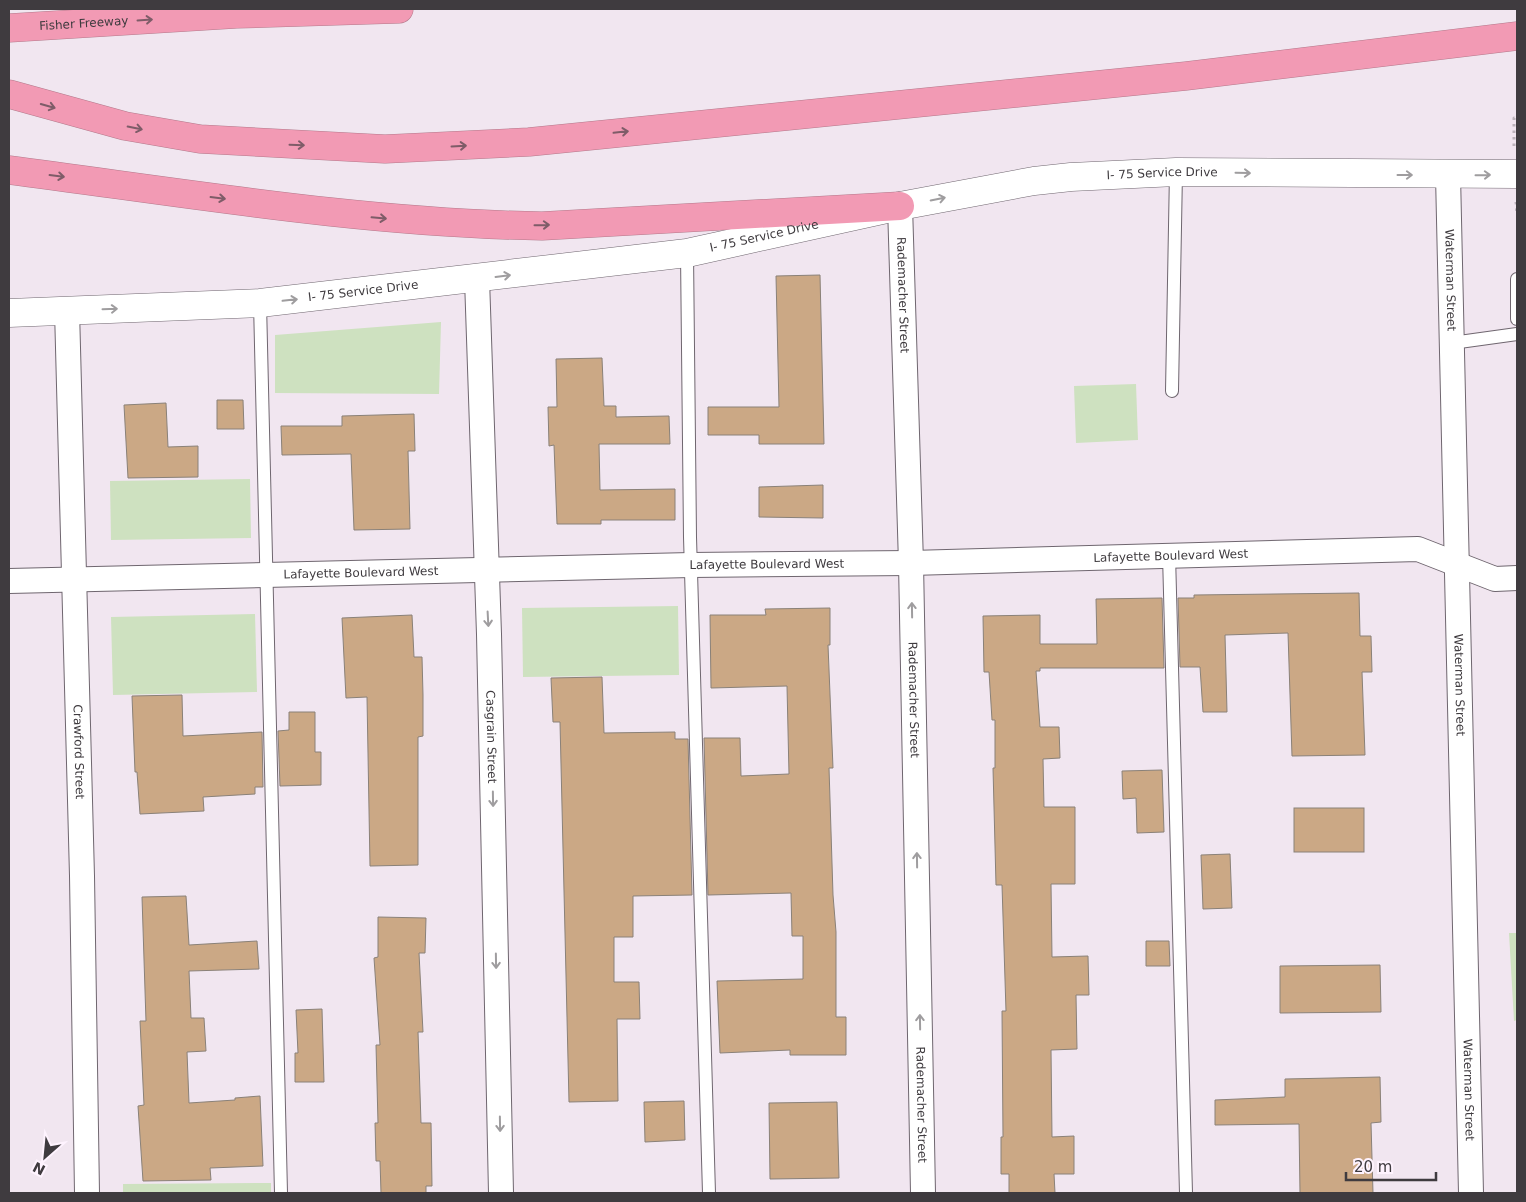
<svg xmlns="http://www.w3.org/2000/svg" width="1526" height="1202" font-family="'DejaVu Sans',sans-serif">
  <style>
    .green { fill: #cee1c0 }
    .building { fill: #cba885; stroke: #8a8178 }
    .lines { fill: none; stroke-linecap: round; stroke-linejoin: round }
    .service-casing { stroke: #6f666f; stroke-width: 14 }
    .minor-casing { stroke: #6f666f; stroke-width: 26 }
    .secondary-casing { stroke: #6f666f; stroke-width: 29 }
    .motorway-casing { stroke: #b3798b; stroke-width: 29 }
    .path { stroke: #bbb2ba; stroke-width: 3; stroke-dasharray: 2.5 4; stroke-linecap: butt }
    .service { stroke: #fff; stroke-width: 12 }
    .minor { stroke: #fff; stroke-width: 24 }
    .secondary { stroke: #fff; stroke-width: 28 }
    .motorway { stroke: #f29ab4; stroke-width: 28 }
    .oneway { stroke: #7e5c68 }
    .oneway2 { stroke: #9f9d9f }
    .labels { text-anchor: middle; stroke-width: 4.5; stroke-linejoin: round; paint-order: stroke }
    .street-label { font-size: 12px; fill: #3f3b3f; stroke: #fef3fe }
  </style>
  <rect width="100%" height="100%" fill="#f1e6f0"/>
  <!-- green -->
  <g class="green">
    <path d="M441,322L439,394L275,393V335Z"/>
    <path d="M1136,384L1138,440L1076,443L1074,386Z"/>
    <path d="M250,479L251,538L111,540L110,481Z"/>
    <path d="M678,606L679,675L523,677L522,608Z"/>
    <path d="M255,614L257,692L113,695L111,617Z"/>
    <path d="M1509,933H1517V1020L1514,1021Z"/>
    <path d="M271,1183V1193H123V1184Z"/>
  </g>
  <!-- building -->
  <g class="building">
    <path d="M820,275L824,444H759V435H708V407H779L776,276Z"/>
    <path d="M602,358L604,406H616V417L669,416L670,444H599L600,490L675,489V520H601V524H557L554,445L549,446L548,407H557L556,359Z"/>
    <path d="M217,400H243L244,429H217Z"/>
    <path d="M166,403L168,447L198,446V477L128,478L124,405Z"/>
    <path d="M414,414L415,451H408L410,529L354,530L351,454L282,455L281,426H342V416Z"/>
    <path d="M823,485V518L759,517V487Z"/>
    <path d="M1359,593L1360,636H1371L1372,672H1362L1365,755L1292,756L1288,633L1225,635L1227,712H1203L1200,667H1180L1178,598H1194V595Z"/>
    <path d="M1162,598L1164,668H1040V671H1036L1040,727H1059L1060,758L1043,759L1044,807H1075V884H1051L1052,957L1088,956L1089,995H1076L1077,1049L1051,1050L1052,1137L1074,1136V1174H1054L1055,1193H1009V1174H1001V1137H1003L1002,1011H1006L1002,885H996L993,768H995V720H992L989,672H984L983,616L1040,615V644H1097L1096,599Z"/>
    <path d="M830,608V645H828L833,768H829L833,895L836,932V1017H846V1055H790V1050L720,1053L717,981L803,979V936H792L791,893L708,895L704,738H740L741,776L789,774L787,686L711,688L710,615H766L765,609Z"/>
    <path d="M412,615L414,657H422L423,695V736L418,737V865L370,866L367,697L346,698L342,618Z"/>
    <path d="M602,677L604,733L675,732V739H688L692,895L633,896V937H614V982H639L640,1019H617L618,1101L569,1102L560,722H553L551,678Z"/>
    <path d="M182,695L183,736L262,732L263,787H255V794L203,797L204,811L140,814L137,772H135L132,696Z"/>
    <path d="M289,712H315V752H321V785L280,786L278,731L289,730Z"/>
    <path d="M1162,770L1164,832L1137,833L1136,798L1123,799L1122,771Z"/>
    <rect x="1294" y="808" width="70" height="44"/>
    <path d="M1230,854L1232,908L1203,909L1201,855Z"/>
    <path d="M186,896L189,945L257,941L259,969L189,971L191,1018H204L206,1051L187,1052L189,1103L235,1100V1098L260,1096L263,1166L210,1168L211,1180L143,1181L138,1106L144,1105L140,1021H146L142,897Z"/>
    <path d="M378,917L426,918L425,953H419L423,1032H418L421,1123H431L432,1186H426V1193H381L380,1161H376L375,1123H378L376,1045H380L374,958L378,957Z"/>
    <path d="M1146,941H1169L1170,966H1146Z"/>
    <path d="M1380,965L1381,1012L1280,1013V966Z"/>
    <path d="M322,1009L324,1082H295V1053H298L296,1010Z"/>
    <path d="M1380,1077L1381,1122L1371,1123L1373,1193H1300L1299,1124L1215,1125V1100L1285,1097V1079Z"/>
    <path d="M684,1101L685,1140L645,1142L644,1102Z"/>
    <path d="M837,1102L839,1178L770,1179L769,1103Z"/>
  </g>
  <g class="lines">
    <defs>
      <g id="service">
        <path d="M687,253L690,537L709,1193"/>
        <path d="M1517,279V319"/>
        <path d="M260,303L281,1193"/>
        <path d="M1452,343L1517,334"/>
        <path d="M1172,391L1176,172"/>
        <path d="M1169,555L1186,1193"/>
      </g>
      <g id="minor">
        <path id="s1" d="M1448,175L1471,1193"/>
        <path id="s2" d="M900,206L911,563L923,1193"/>
        <path id="s3" d="M477,279L489,634L501,1193"/>
        <path id="s4" d="M67,310L82,876L87,1193"/>
        <path id="s5" d="M9,581L691,565L911,563L1418,549L1495,579L1517,578"/>
      </g>
      <g id="secondary">
        <path id="s6" d="M9,313L260,303L687,253L900,206L1034,181L1071,177L1176,172L1517,174"/>
      </g>
      <g id="motorway">
        <path id="s7" d="M9,28L236,14L399,9"/>
        <path d="M9,94L125,126L200,139L385,149L529,142L1186,76L1517,36"/>
        <path d="M9,170C186,193 363,223 542,226L900,206"/>
      </g>
    </defs>
    <!-- service casing -->
    <use href="#service" class="service-casing"/>
    <!-- minor casing -->
    <use href="#minor" class="minor-casing"/>
    <!-- secondary casing -->
    <use href="#secondary" class="secondary-casing"/>
    <!-- motorway casing -->
    <use href="#motorway" class="motorway-casing"/>
    <!-- path -->
    <g class="path">
      <path d="M1514,146V118H1517"/>
      <path d="M1516,202L1517,214"/>
    </g>
    <!-- service -->
    <use href="#service" class="service"/>
    <!-- minor -->
    <use href="#minor" class="minor"/>
    <!-- secondary -->
    <use href="#secondary" class="secondary"/>
    <!-- motorway -->
    <use href="#motorway" class="motorway"/>
  </g>
  <!-- one-way arrows -->
  <defs><path id="oneway-shaft" d="M-6 0H5M1.5-3L5.5 0L1.5 3" fill="none" stroke-width="1.6" stroke-linecap="round" stroke-linejoin="round" transform="scale(1.25)"/></defs>
  <g class="oneway">
    <use href="#oneway-shaft" transform="translate(145 20) rotate(-4)"/>
    <use href="#oneway-shaft" transform="translate(48 106) rotate(16)"/>
    <use href="#oneway-shaft" transform="translate(135 128) rotate(11)"/>
    <use href="#oneway-shaft" transform="translate(621 132) rotate(-6)"/>
    <use href="#oneway-shaft" transform="translate(297 145) rotate(2)"/>
    <use href="#oneway-shaft" transform="translate(459 146) rotate(-3)"/>
    <use href="#oneway-shaft" transform="translate(57 176) rotate(7)"/>
    <use href="#oneway-shaft" transform="translate(218 198) rotate(7)"/>
    <use href="#oneway-shaft" transform="translate(379 218) rotate(5)"/>
    <use href="#oneway-shaft" transform="translate(542 225) rotate(-1)"/>
  </g>
  <g class="oneway2">
    <use href="#oneway-shaft" transform="translate(1243 173) rotate(1)"/>
    <use href="#oneway-shaft" transform="translate(1405 175)"/>
    <use href="#oneway-shaft" transform="translate(1483 175) rotate(-1)"/>
    <use href="#oneway-shaft" transform="translate(938 199) rotate(-11)"/>
    <use href="#oneway-shaft" transform="translate(503 276) rotate(-7)"/>
    <use href="#oneway-shaft" transform="translate(290 300) rotate(-6)"/>
    <use href="#oneway-shaft" transform="translate(110 309) rotate(-2)"/>
    <use href="#oneway-shaft" transform="translate(912 610) rotate(-91)"/>
    <use href="#oneway-shaft" transform="translate(488 619) rotate(87)"/>
    <use href="#oneway-shaft" transform="translate(493 799) rotate(89)"/>
    <use href="#oneway-shaft" transform="translate(917 860) rotate(-91)"/>
    <use href="#oneway-shaft" transform="translate(496 961) rotate(89)"/>
    <use href="#oneway-shaft" transform="translate(920 1022) rotate(-91)"/>
    <use href="#oneway-shaft" transform="translate(500 1124) rotate(89)"/>
  </g>
  <g class="labels">
    <!-- street labels -->
    <g class="street-label">
      <text dy="4" stroke="none"><textPath href="#s7" startOffset="75">Fisher Freeway</textPath></text>
      <text dy="4" stroke="none"><textPath href="#s6" startOffset="1164">I- 75 Service Drive</textPath></text>
      <text dy="4" stroke="none"><textPath href="#s6" startOffset="760">I- 75 Service Drive</textPath></text>
      <text dy="4" stroke="none"><textPath href="#s1" startOffset="105">Waterman Street</textPath></text>
      <text dy="4" stroke="none"><textPath href="#s6" startOffset="355">I- 75 Service Drive</textPath></text>
      <text dy="4" stroke="none"><textPath href="#s2" startOffset="89">Rademacher Street</textPath></text>
      <text dy="4" stroke="none"><textPath href="#s5" startOffset="1162">Lafayette Boulevard West</textPath></text>
      <text dy="4" stroke="none"><textPath href="#s5" startOffset="758">Lafayette Boulevard West</textPath></text>
      <text dy="4" stroke="none"><textPath href="#s5" startOffset="352">Lafayette Boulevard West</textPath></text>
      <text dy="4" stroke="none"><textPath href="#s1" startOffset="510">Waterman Street</textPath></text>
      <text dy="4" stroke="none"><textPath href="#s2" startOffset="494">Rademacher Street</textPath></text>
      <text dy="4" stroke="none"><textPath href="#s3" startOffset="458">Casgrain Street</textPath></text>
      <text dy="4" stroke="none"><textPath href="#s4" startOffset="442">Crawford Street</textPath></text>
      <text dy="4" stroke="none"><textPath href="#s1" startOffset="915">Waterman Street</textPath></text>
      <text dy="4" stroke="none"><textPath href="#s2" startOffset="899">Rademacher Street</textPath></text>
    </g>
  </g>
  <!-- border -->
  <rect width="1526" height="1202" fill="none" stroke="#3f3b3f" stroke-width="20"/>
  <!-- north arrow -->
  <g transform="translate(45 1157) rotate(207)" stroke="#fef3fe" stroke-width="4" paint-order="stroke">
  <path d="M0-4L9 19L0 12L-9 19Z" fill="#3f3b3f"/>
  <text y="-8" font-size="14" font-weight="bold" text-anchor="middle" fill="#3f3b3f">N</text>
  </g>
  <!-- scale -->
  <path d="M1346 1172v8h90v-8" fill="none" stroke="#3f3b3f" stroke-width="2.5"/>
  <text x="1354" y="1172" font-size="15" fill="#3f3b3f" stroke="#fef3fe" stroke-width="4" paint-order="stroke">20 m</text>
</svg>
